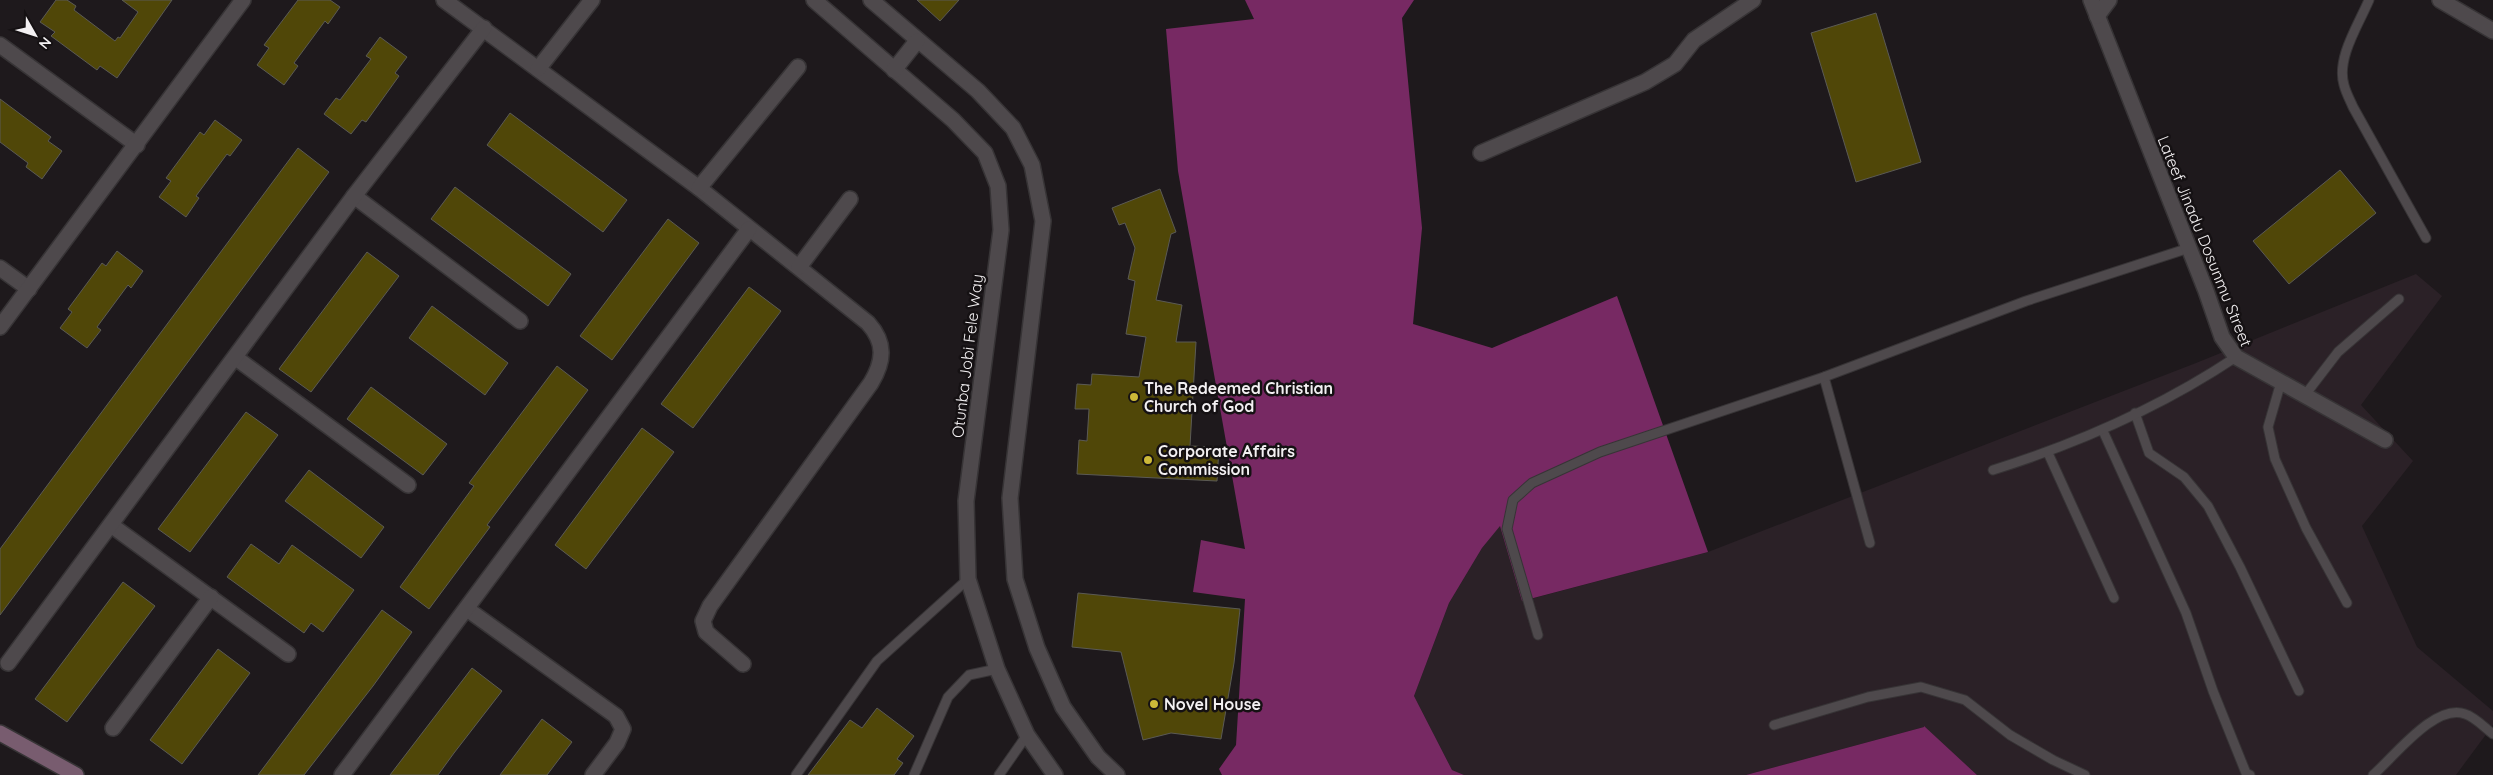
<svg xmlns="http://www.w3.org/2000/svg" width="2493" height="775" font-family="Quicksand,sans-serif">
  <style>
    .built { fill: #2b2127 }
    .forest { fill: #772963 }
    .building { fill: #504708; stroke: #5b5a55 }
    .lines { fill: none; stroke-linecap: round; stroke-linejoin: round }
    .service-casing { stroke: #373436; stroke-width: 11 }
    .minor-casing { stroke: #373436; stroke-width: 18 }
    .tertiary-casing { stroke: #373436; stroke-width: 18 }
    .secondary-casing { stroke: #373436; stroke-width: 18 }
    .service { stroke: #4e494c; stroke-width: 9 }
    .minor { stroke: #4e494c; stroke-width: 15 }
    .tertiary { stroke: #4e494c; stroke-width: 15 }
    .secondary { stroke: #785c6f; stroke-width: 15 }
    .poi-dot { fill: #ccb938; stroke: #151113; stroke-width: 2 }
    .labels { text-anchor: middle; stroke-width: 5; stroke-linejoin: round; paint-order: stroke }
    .street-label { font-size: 16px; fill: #f3f0f2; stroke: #151113 }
    .poi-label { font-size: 16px; font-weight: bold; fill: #f3f0f2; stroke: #151113; text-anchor: start }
  </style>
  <rect width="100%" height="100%" fill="#1e191c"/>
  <!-- built -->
  <path class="built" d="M2416,274L2442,296L2361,405L2413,461L2362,526L2417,647L2493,711V725L2456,775H1977L1924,727L1746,775H1464L1452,770L1414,696L1449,603L1482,548L1500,525L1523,601L1708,552L2196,363Z"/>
  <!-- forest -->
  <g class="forest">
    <path d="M1245,0H1414L1402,18L1422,228L1413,324L1492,348L1617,296L1708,552L1522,601L1500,526L1482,548L1449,603L1414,696L1452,770L1464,775H1222L1219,769L1236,745L1245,599L1193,592L1201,540L1245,549L1178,171L1166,29L1254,19Z"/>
    <path d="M1924,726L1977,775H1746L1924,727Z"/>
  </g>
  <!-- building -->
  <g class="building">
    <path d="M56,0H67L76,6L74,10L115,41L118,37L120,38L138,12L122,0H172L117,78L100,66L97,70L51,36L55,32L40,22Z"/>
    <path d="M298,0H330L340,7L328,24L325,21L294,63L298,66L284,85L257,65L269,48L264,45Z"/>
    <path d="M917,0H959L940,21Z"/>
    <path d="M1876,13L1921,162L1856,182L1811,33Z"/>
    <path d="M380,37L407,57L395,73L399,76L366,122L362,120L351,134L324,114L336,98L340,100L371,59L366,56Z"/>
    <path d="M0,99L51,137L48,141L62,151L42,179L26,167L28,163L0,142Z"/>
    <path d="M510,113L627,200L603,232L487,145Z"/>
    <path d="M215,120L242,140L230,156L227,154L196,196L199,198L186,217L159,197L171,181L166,178L200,132L204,135Z"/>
    <path d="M298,148L329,172L0,615V549Z"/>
    <path d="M2340,170L2376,213L2289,284L2253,241Z"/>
    <path d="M455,187L571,274L548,306L431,219Z"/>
    <path d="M1160,189L1176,232L1171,234L1156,300L1182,305L1176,342H1196L1190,446L1219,447L1217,481L1077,474L1079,440L1087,441L1089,409H1075L1077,384L1091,385L1092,374L1139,377L1146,337L1126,334L1135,281L1128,279L1135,248L1125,223L1119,225L1112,208Z"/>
    <path d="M668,219L699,243L612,360L580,336Z"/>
    <path d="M117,251L143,271L131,288L128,285L97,327L101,330L87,348L60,328L72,312L68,309L102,263L106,266Z"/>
    <path d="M367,252L399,276L311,392L279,369Z"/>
    <path d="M749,287L781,311L693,428L661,404Z"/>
    <path d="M432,306L508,363L485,395L409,338Z"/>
    <path d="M557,366L588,390L487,525L490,527L429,609L400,587L474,486L469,483Z"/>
    <path d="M371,387L447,444L423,475L347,419Z"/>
    <path d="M246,412L278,435L190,552L158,529Z"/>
    <path d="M642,428L674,452L586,569L555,545Z"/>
    <path d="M309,470L384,527L361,558L285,501Z"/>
    <path d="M251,544L279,564L292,545L354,590L323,632L311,623L304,633L227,577Z"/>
    <path d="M123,582L155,606L67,722L35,699Z"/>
    <path d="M1078,593L1240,609L1234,663L1221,739L1171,733L1143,740L1121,652L1072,647Z"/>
    <path d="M382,610L412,632L373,686L304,775H258Z"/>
    <path d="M218,649L250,673L182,764L150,740Z"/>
    <path d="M472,668L502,691L454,753L438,775H390Z"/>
    <path d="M877,708L914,736L897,759L903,763L894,775H808L850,720L862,728Z"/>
    <path d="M542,719L572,742L547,775H500Z"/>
  </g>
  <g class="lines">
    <defs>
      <g id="service">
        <path d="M2369,0C2359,24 2336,58 2344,85C2346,93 2350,100 2353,107L2426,238"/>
        <path d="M1824,377L1870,543"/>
        <path d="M2281,382L2268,427L2275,459L2306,528L2347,603"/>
        <path d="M2305,395L2338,352L2399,299"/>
        <path d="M2135,413L2149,453L2184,477L2208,506L2240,567L2299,691"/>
        <path d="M2103,431L2186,613L2213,691L2246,773L2250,775"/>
        <path d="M2048,453L2114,598"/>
        <path d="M1993,470C2079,443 2161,407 2236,357"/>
        <path d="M1538,635L1507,529L1513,500L1532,483L1600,452L1824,377L2026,301L2189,248"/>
        <path d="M1774,725L1868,697L1921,687L1965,700L2010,735L2053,760L2085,775"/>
        <path d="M796,775L877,661L968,579"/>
        <path d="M914,775L948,697L969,675L997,669"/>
        <path d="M999,775L1027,735"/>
        <path d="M2373,775C2395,756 2435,703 2465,714C2475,717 2485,728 2493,734"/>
      </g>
      <g id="minor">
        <path d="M444,0L699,188L868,323C886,343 884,361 871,383L710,606L703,621L706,632L743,664"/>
        <path d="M2091,0L2206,291L2222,337L2236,357L2385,440"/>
        <path d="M2440,0L2493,31"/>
        <path d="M2097,16L2109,0"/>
        <path d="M0,45L137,145"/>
        <path d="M538,69L592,0"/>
        <path d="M1481,153L1645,82L1675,64L1694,40L1753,0"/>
        <path d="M699,188L798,67"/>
        <path d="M354,196L520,321"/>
        <path d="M799,267L850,199"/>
        <path d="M0,268L29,289"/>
        <path d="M0,327L243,0"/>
        <path d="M236,358L408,485"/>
        <path d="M111,525L288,654"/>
        <path d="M467,609L616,716L623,729L617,743L593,775"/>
        <path d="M8,663L354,196L484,28"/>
        <path d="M113,728L211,597"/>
        <path d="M342,775L749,229"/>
      </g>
      <g id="tertiary">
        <path d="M814,0L953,120L985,153L998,186L1001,230L966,501L968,579L997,669L1027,735L1055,775"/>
        <path d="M871,0L978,91L1013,128L1032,165L1043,221L1010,498L1015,579L1037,648L1063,707L1098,757L1117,775"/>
        <path d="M894,70L917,41"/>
      </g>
      <path id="secondary" d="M0,733L76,775"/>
    </defs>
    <!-- service casing -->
    <use href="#service" class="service-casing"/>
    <!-- minor casing -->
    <use href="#minor" class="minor-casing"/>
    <!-- tertiary casing -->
    <use href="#tertiary" class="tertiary-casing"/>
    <!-- secondary casing -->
    <use href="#secondary" class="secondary-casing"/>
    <!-- service -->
    <use href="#service" class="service"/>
    <!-- minor -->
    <use href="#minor" class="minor"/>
    <!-- tertiary -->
    <use href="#tertiary" class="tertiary"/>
    <!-- secondary -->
    <use href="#secondary" class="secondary"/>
  </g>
  <!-- markers -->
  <g class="poi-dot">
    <circle cx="1134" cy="397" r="5"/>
    <circle cx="1148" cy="460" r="5"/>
    <circle cx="1154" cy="704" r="5"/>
  </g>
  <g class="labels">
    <!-- street labels -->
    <g class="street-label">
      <text transform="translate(2205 241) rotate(68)" y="6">Lateef Jinadu Dosunmu Street</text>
      <text transform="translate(967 356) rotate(-83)" y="6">Otunba Jobi Fele Way</text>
    </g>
    <!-- poi labels -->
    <g class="poi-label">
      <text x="1144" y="394">The Redeemed Christian<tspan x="1144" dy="18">Church of God</tspan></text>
      <text x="1158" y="457">Corporate Affairs<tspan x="1158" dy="18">Commission</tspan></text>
      <text x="1164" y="710">Novel House</text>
    </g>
  </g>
  <!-- north arrow -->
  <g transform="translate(35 35) rotate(129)" stroke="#151113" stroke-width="4" paint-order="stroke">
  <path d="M0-4L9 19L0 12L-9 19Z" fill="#f3f0f2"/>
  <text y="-8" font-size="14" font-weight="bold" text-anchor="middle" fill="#f3f0f2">N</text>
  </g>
</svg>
